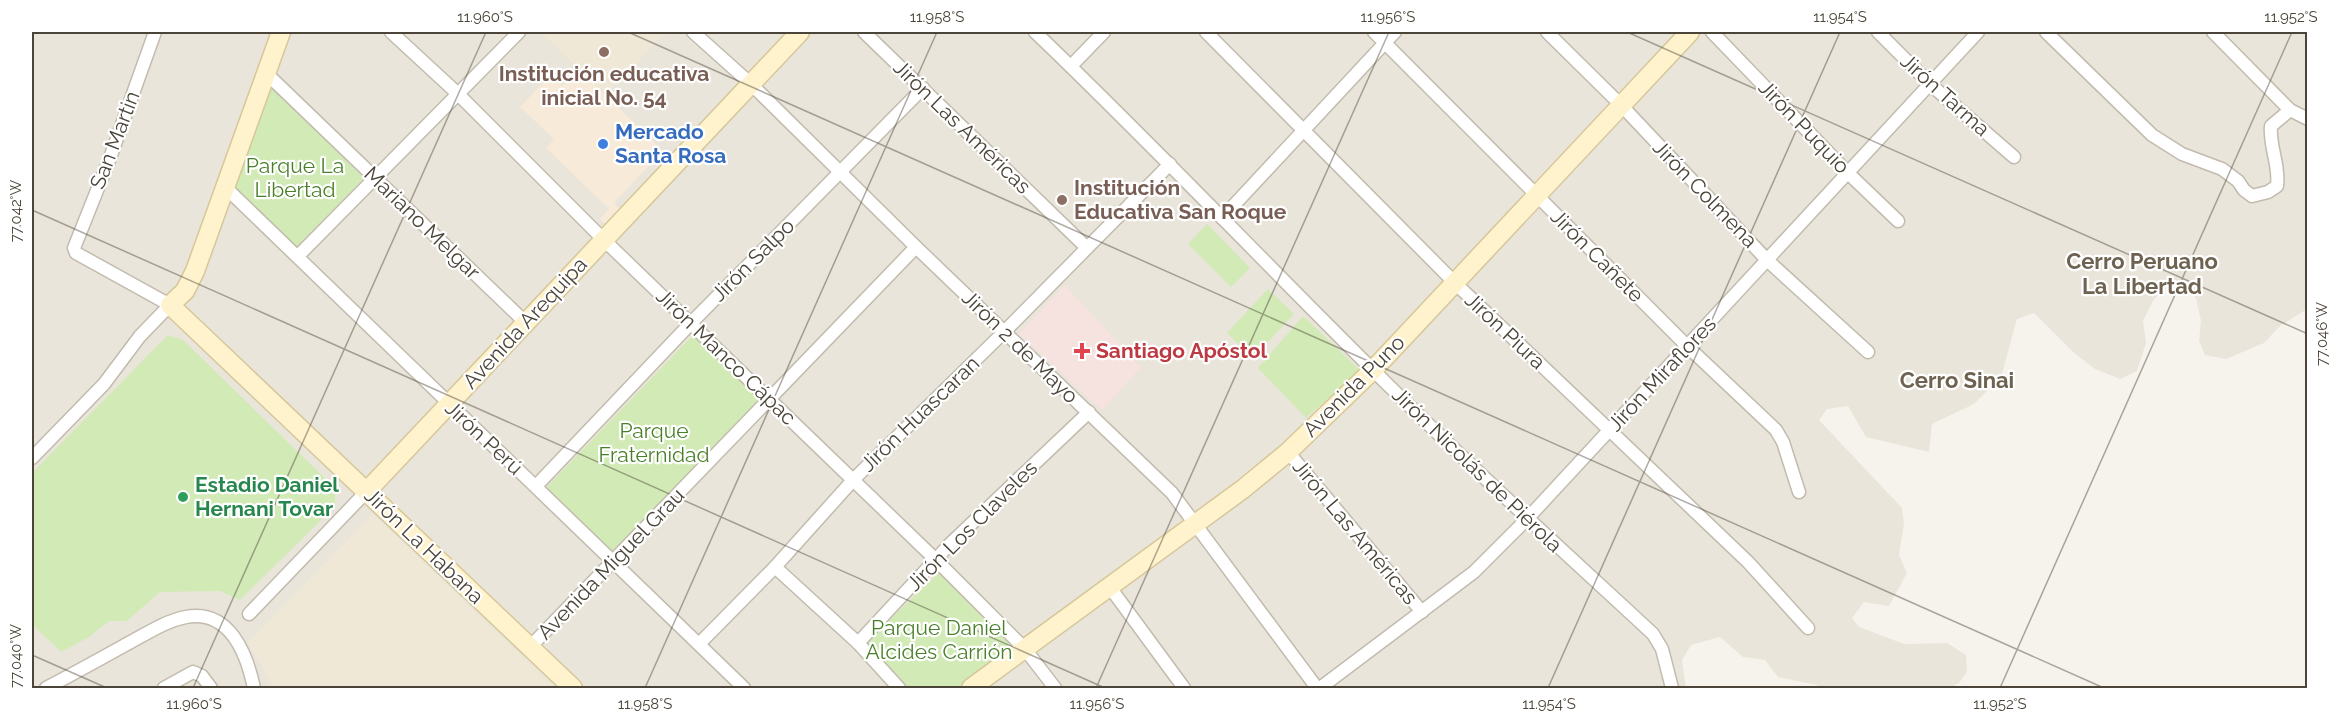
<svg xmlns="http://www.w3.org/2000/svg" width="2339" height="720" font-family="Raleway,sans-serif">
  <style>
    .residential { fill: #eae5da }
    .commercial { fill: #f7ead8 }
    .education { fill: #efe8d6 }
    .medical { fill: #f6e3e0 }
    .green { fill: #d2eab5 }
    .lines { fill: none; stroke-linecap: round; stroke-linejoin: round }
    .street-casing { stroke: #c2bbae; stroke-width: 15 }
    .secondary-casing { stroke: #d6c79b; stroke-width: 21 }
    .street { stroke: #fff; stroke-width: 12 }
    .secondary { stroke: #fff3cd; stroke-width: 18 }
    .ticks { fill: none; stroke: #4b4439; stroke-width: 1.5; stroke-opacity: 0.45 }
    .education-dot { fill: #8d6e63; stroke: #fff; stroke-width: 2 }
    .shop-dot { fill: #3f7fe0; stroke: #fff; stroke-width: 2 }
    .health-dot { fill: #e0444e; stroke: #fff; stroke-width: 2 }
    .leisure-dot { fill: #2e9e5b; stroke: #fff; stroke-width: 2 }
    .labels { text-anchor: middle; stroke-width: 4.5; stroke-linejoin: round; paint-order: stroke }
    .education-label { font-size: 21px; font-weight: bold; fill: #785e54; stroke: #fff }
    .street-label { font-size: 21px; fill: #4b4439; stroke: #fff }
    .shop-label { font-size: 21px; font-weight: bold; fill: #366cbe; stroke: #fff; text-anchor: start }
    .park-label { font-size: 21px; fill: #4a7f2a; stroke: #fff }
    .health-label { font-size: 21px; font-weight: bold; fill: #be3a42; stroke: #fff; text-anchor: start }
    .leisure-label { font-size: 21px; font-weight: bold; fill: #27864d; stroke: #fff; text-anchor: start }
    .neighbourhood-label { font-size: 22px; font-weight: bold; fill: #6e6250; stroke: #fff }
    .neatline { fill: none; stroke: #4b4439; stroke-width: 2 }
    .ticks-label { font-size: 15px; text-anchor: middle; fill: #4b4439 }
  </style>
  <rect width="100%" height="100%" fill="#f6f3ec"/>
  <!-- residential -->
  <path class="residential" d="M32,32H2307V309L2280,326L2264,343L2226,359L2205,355L2199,341L2201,321L2196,298L2184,288L2168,287L2154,299L2143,321L2146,343L2137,371L2120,379L2095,369L2074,353L2034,313L2017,319L2001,377L1974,404L1932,424L1929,452L1866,437L1848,406L1827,409L1819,420L1902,508L1904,523L1899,555L1907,573L1889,606L1864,602L1852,618L1859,627L1904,644L1947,643L1966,655L1967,672L1959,683L1950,688H1822L1817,685L1778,677L1765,660L1743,657L1720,637L1691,645L1682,660L1686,688H32Z"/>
  <!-- commercial -->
  <path class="commercial" d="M579,69L663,151L614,203L623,212L614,222L605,224L600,219L609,209L546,148L554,139L520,107L550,75L562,86Z"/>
  <!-- education -->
  <g class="education">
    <path d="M549,32H666L606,95L544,36Z"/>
    <path d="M373,514L555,688H274L248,642Z"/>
  </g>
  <!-- medical -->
  <path class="medical" d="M1065,285L1141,367L1102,410L1019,334Z"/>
  <!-- green -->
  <g class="green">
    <path d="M269,85L364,178L296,248L233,185Z"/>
    <path d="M1207,224L1250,268L1231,287L1188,244Z"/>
    <path d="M1268,289L1294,314L1253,358L1227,333Z"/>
    <path d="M1303,316L1360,370L1306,418L1258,368Z"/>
    <path d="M168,335L183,340L335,488V506L240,600L220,591L160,592L127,621H109L89,637L61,652L32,624V473Z"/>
    <path d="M693,335L760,400L612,554L545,489Z"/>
    <path d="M939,573L1011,646L956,688H908L865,643Z"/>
  </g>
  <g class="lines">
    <defs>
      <g id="street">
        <path d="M391,32L457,93L604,240L936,560L1025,649L1055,688"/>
        <path d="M693,32L751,84L916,247L1172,493L1317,688"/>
        <path d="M864,32L1086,247"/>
        <path d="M1035,32C1150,142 1259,257 1372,369C1463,460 1558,546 1653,634L1662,649L1672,688"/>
        <path d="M1206,32L1455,283L1748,562L1808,628"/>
        <path d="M1374,32L1687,346L1776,430L1783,442L1799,492"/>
        <path d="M1547,32L1622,106L1767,260L1868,352"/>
        <path d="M1712,32L1848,173L1898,221"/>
        <path d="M1878,32L1930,84L2014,157"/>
        <path d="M2046,32L2152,135L2182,154L2222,169L2238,181L2244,190L2252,196L2268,192L2277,186C2280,165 2269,147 2271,126L2290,110"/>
        <path d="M2213,32L2290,110L2308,119"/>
        <path d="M1071,66L1104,32"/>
        <path d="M266,73L526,323"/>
        <path d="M225,187L744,688"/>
        <path d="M1222,218L1395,32"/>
        <path d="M298,256L519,32"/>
        <path d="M1288,452L1422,612"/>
        <path d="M32,458L104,384L140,336L170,305L76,253L74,248L110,158L155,32"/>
        <path d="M536,486L691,323L923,88"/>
        <path d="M775,567L858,643L899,688"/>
        <path d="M1109,586L1184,688"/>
        <path d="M249,614L367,491"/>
        <path d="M858,643L950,544L1089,412"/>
        <path d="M699,644L775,567L854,479L1004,332L1170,164"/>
        <path d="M530,647L916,247"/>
        <path d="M46,688C73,674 100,659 127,644C146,634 165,621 186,617C230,609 247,655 254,688"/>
        <path d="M164,688L193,672L202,676L211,688"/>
        <path d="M1320,688L1474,572L1527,519L1978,32"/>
      </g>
      <g id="secondary">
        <path d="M281,32L195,271L185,291L170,305L573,688"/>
        <path d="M367,491L800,32"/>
        <path d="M971,688L1243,489L1288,452L1373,370L1690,32"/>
      </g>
    </defs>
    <!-- street casing -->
    <use href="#street" class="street-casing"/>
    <!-- secondary casing -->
    <use href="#secondary" class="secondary-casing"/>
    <!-- street -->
    <use href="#street" class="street"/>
    <!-- secondary -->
    <use href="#secondary" class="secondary"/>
  </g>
  <!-- ticks -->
  <path class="ticks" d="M628,32L2104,688M1627,32L2308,334M32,37L34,32M32,210L1105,688M32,655L107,688M193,688L486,32M645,688L937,32M1096,688L1389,32M1548,688L1840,32M2000,688L2292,32"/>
  <!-- markers -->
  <g class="education-dot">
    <circle cx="604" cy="52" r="6"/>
    <circle cx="1062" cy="200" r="6"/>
  </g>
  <circle class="shop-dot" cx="603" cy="144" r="6"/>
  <path class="health-dot" d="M1079 342h6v6h6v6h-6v6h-6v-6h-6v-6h6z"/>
  <circle class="leisure-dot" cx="183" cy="497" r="6"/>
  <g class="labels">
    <!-- education labels -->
    <g class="education-label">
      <text x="604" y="81">Institución educativa<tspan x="604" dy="24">inicial No. 54</tspan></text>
      <text x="1074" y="195" text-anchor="start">Institución<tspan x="1074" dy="24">Educativa San Roque</tspan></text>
    </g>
    <!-- street labels -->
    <g class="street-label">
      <text transform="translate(1945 95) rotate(42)" y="7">Jirón Tarma</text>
      <text transform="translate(962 127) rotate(44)" y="7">Jirón Las Américas</text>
      <text transform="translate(1804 127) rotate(46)" y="7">Jirón Puquio</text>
      <text transform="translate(115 140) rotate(-69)" y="7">San Martin</text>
      <text transform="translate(1705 194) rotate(46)" y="7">Jirón Colmena</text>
      <text transform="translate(422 223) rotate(44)" y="7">Mariano Melgar</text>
      <text transform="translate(1597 256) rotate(45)" y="7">Jirón Cañete</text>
      <text transform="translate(753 260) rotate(-45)" y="7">Jirón Salpo</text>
      <text transform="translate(525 323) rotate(-47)" y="7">Avenida Arequipa</text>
      <text transform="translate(1505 331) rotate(43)" y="7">Jirón Piura</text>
      <text transform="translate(1020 347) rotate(44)" y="7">Jirón 2 de Mayo</text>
      <text transform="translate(726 357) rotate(44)" y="7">Jirón Manco Cápac</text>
      <text transform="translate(1662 374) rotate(-47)" y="7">Jirón Miraflores</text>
      <text transform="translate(1354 386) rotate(-45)" y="7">Avenida Puno</text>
      <text transform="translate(920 414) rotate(-44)" y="7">Jirón Huascaran</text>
      <text transform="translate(484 438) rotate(43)" y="7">Jirón Perú</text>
      <text transform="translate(1477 470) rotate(44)" y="7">Jirón Nicolás de Piérola</text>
      <text transform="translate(972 526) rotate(-45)" y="7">Jirón Los Claveles</text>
      <text transform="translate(1355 532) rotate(50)" y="7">Jirón Las Américas</text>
      <text transform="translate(424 546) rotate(44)" y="7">Jirón La Habana</text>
      <text transform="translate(611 564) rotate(-46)" y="7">Avenida Miguel Grau</text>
    </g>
    <!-- shop labels -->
    <g class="shop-label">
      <text x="615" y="139">Mercado<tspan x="615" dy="24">Santa Rosa</tspan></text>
    </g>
    <!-- park labels -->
    <g class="park-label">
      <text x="295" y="173">Parque La<tspan x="295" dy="24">Libertad</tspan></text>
      <text x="654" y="438">Parque<tspan x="654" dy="24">Fraternidad</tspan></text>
      <text x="939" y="635">Parque Daniel<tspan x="939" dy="24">Alcides Carrión</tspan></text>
    </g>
    <!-- health labels -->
    <g class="health-label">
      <text x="1096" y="358">Santiago Apóstol</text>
    </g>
    <!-- leisure labels -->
    <g class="leisure-label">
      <text x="195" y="492">Estadio Daniel<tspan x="195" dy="24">Hernani Tovar</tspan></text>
    </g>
    <!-- neighbourhood labels -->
    <g class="neighbourhood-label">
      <text x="2142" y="269">Cerro Peruano<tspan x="2142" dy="25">La Libertad</tspan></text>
      <text x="1957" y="388">Cerro Sinai</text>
    </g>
  </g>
  <!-- border -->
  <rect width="2339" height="720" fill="none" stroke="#ffffff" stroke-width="66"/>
  <rect x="33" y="33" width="2273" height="654" class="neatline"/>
  <g class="ticks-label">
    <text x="485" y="22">11.960°S</text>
    <text x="937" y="22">11.958°S</text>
    <text x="1388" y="22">11.956°S</text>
    <text x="1840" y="22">11.954°S</text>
    <text x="2291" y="22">11.952°S</text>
    <text transform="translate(16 211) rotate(-90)" y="5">77.042°W</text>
    <text transform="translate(2322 334) rotate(-90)" y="5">77.046°W</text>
    <text transform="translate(16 656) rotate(-90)" y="5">77.040°W</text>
    <text x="194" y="709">11.960°S</text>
    <text x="645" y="709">11.958°S</text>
    <text x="1097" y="709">11.956°S</text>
    <text x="1549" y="709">11.954°S</text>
    <text x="2000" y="709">11.952°S</text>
  </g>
</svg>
